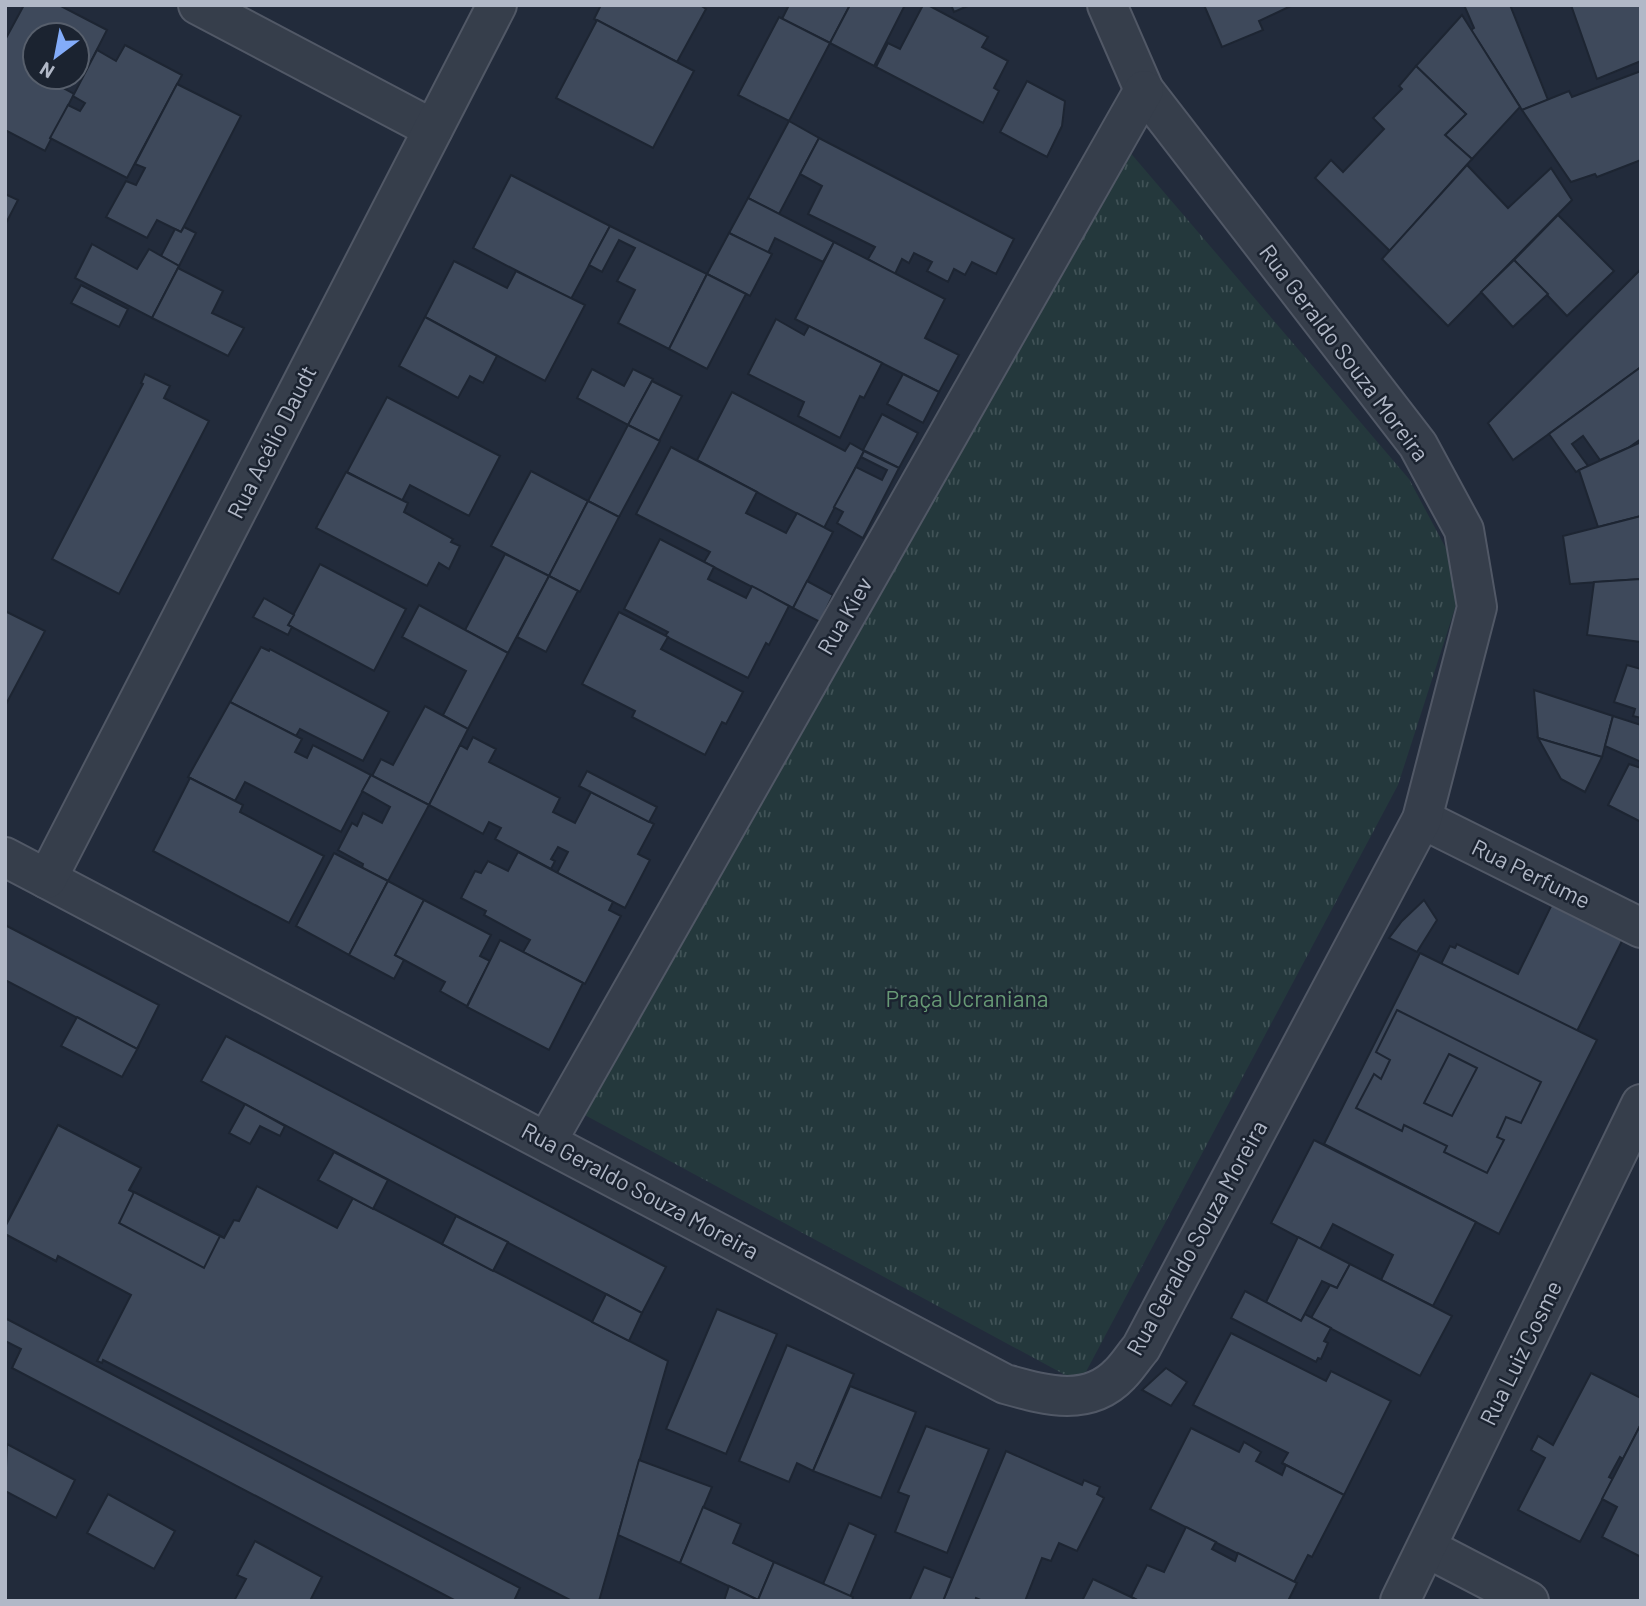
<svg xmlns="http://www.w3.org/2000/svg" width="1646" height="1606" font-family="Barlow,sans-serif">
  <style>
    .park { fill: url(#park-tufts) }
    .building { fill: #3e495b; stroke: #1d2532; stroke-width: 2 }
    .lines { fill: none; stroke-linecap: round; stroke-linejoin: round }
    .minor-casing { stroke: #515866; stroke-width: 42 }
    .tertiary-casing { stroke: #515866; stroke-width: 42 }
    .minor { stroke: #363e4b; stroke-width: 38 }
    .tertiary { stroke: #363e4b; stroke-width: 38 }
    .labels { text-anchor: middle; stroke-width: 5; stroke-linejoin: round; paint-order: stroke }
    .street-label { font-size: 23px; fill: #b1b8c7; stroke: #1b2330 }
    .park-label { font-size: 23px; fill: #679975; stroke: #1b2330 }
  </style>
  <defs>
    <pattern id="park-tufts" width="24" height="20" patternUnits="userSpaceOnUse" patternTransform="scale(1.75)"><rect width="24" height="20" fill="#24383c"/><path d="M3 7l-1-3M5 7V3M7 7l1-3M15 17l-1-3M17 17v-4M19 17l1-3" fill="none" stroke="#415357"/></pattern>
  </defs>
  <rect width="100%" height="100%" fill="#222b3b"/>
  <!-- park -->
  <path class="park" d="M1122,143L1409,479L1449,554L1456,605L1398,785L1080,1383L583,1114Z"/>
  <!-- building -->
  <g class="building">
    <path d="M24,5H59L107,30L84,75L77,70V35H35V77H62L58,85L74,94L45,151L5,130V40Z"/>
    <path d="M601,5H700L706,9L677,62L594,19Z"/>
    <path d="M789,5H850L830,43L782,19Z"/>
    <path d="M850,5H905L874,66L830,43Z"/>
    <path d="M923,5H928L988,37L982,47L1008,61L994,88L999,91L983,123L876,67L888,43L900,49Z"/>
    <path d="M951,5H970L954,12Z"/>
    <path d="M1204,5H1293L1259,21L1263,30L1222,47Z"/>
    <path d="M1464,5H1510L1548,100L1522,110L1471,30L1474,28Z"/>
    <path d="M1571,5H1641V61L1597,79Z"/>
    <path d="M1462,15L1520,107L1472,159L1445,135L1466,114L1416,66Z"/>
    <path d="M779,17L830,43L789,121L738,95Z"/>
    <path d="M597,20L694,71L653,148L556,98Z"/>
    <path d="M125,45L182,75L127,178L50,138L68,105L80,111L85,103L73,96L97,50L116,61Z"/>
    <path d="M1416,66L1466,114L1445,135L1472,159L1390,251L1315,178L1331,160L1343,172L1384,129L1373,118L1402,89L1399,86Z"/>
    <path d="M1641,71V160L1597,177L1595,174L1571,182L1522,110L1569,91L1572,97Z"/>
    <path d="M1027,81L1065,101L1062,126L1047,157L1000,132Z"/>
    <path d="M177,84L241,116L181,232L157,220L147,238L106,217L126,181L136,185L145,168L135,164Z"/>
    <path d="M789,121L819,138L779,214L748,198Z"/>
    <path d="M819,138L1014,239L996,274L972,262L965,275L954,269L948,282L927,271L932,262L914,253L909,263L902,259L895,274L868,259L875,247L808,214L822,186L800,174Z"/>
    <path d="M1467,165L1508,208L1551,168L1572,200L1448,326L1382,259Z"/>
    <path d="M511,175L610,226L571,299L473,248Z"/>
    <path d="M5,194L18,200L5,225Z"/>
    <path d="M748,198L834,242L823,262L775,238L768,253L729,233Z"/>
    <path d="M1558,215L1614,271L1567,316L1514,260Z"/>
    <path d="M610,226L707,274L669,349L618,323L635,290L617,281L635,248L619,240L602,272L589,265Z"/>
    <path d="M184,227L196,233L179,266L161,256L175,229L181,232Z"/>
    <path d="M729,233L772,254L750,296L707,274Z"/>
    <path d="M834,242L945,299L925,338L959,355L939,392L795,319Z"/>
    <path d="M92,244L137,269L149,249L179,266L152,318L75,278Z"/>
    <path d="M1514,260L1548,294L1513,327L1481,292Z"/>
    <path d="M454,261L507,288L516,271L585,305L545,381L425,317Z"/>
    <path d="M178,268L223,291L212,313L244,328L228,356L152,318Z"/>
    <path d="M1641,269V367L1513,460L1488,423Z"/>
    <path d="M707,274L746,294L707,369L669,349Z"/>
    <path d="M81,285L128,309L119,327L71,303Z"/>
    <path d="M425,317L497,356L483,383L470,376L458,398L399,366Z"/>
    <path d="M776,319L804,335L809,326L882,363L864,398L860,396L840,438L798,416L804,402L748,374Z"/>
    <path d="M1641,367V439L1628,448L1600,460L1583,436L1572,444L1588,466L1576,472L1549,434Z"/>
    <path d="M592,369L624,386L633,369L653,379L628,425L577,398Z"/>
    <path d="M145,374L170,386L164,398L209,421L119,594L52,559L143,384L141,383Z"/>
    <path d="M903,374L939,392L923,423L887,404Z"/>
    <path d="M652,381L682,396L659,441L628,425Z"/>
    <path d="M732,392L845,451L850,443L864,451L824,528L697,460Z"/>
    <path d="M387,397L500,456L469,516L410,485L402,501L347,472Z"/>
    <path d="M882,414L918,433L899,468L863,450Z"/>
    <path d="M628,425L660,441L619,517L588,501Z"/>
    <path d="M1641,442V516L1598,527L1579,470Z"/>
    <path d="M671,447L757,492L746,513L786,533L797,513L833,532L793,608L704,562L710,552L636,514Z"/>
    <path d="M864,451L899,468L863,538L837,523L843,512L834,507L856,467L882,480L887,470L861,457Z"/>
    <path d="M531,471L588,501L549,576L491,546Z"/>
    <path d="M346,472L408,503L404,512L453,539L451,542L460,546L449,569L439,563L427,586L316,528Z"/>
    <path d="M588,501L619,517L580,592L549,576Z"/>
    <path d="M1641,516V579L1570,584L1563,536Z"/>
    <path d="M660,539L714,567L708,579L746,598L752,586L789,606L769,645L766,643L748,678L665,636L668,632L624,609Z"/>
    <path d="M505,554L549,576L508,653L465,630Z"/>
    <path d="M320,564L406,609L374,671L288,625Z"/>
    <path d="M549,576L578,591L546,652L517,637Z"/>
    <path d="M1641,579V642L1587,635L1594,582Z"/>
    <path d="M807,581L833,595L820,622L793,608Z"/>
    <path d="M264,598L294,615L288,625L292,627L288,635L253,617Z"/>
    <path d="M419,605L508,653L468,729L443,715L466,671L402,637Z"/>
    <path d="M5,611L45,631L5,706Z"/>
    <path d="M619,612L668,637L661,649L743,692L726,724L722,722L705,755L632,717L635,711L582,684Z"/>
    <path d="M261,647L269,651L270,649L389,712L363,761L300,729L296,736L230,702Z"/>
    <path d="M1627,665L1641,669V718L1633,716L1635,709L1614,702Z"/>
    <path d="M1534,690L1613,716L1602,757L1538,738Z"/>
    <path d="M230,702L302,739L295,752L307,758L313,745L371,775L341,832L245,782L235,801L188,777Z"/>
    <path d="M425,706L468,729L429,805L372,776L381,759L393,765Z"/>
    <path d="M1613,716L1641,725V762L1605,746Z"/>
    <path d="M473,737L496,749L489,762L560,798L553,812L575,823L591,792L654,824L638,854L650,860L625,908L557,873L568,852L558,847L551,859L555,861L551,869L495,839L501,828L489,822L483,834L429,805L460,745L467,749Z"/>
    <path d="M1538,738L1602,757L1585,792L1561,779Z"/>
    <path d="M1629,764L1641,768V822L1608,805Z"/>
    <path d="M587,771L657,807L649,822L579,786Z"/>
    <path d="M371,775L429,805L388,881L362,868L363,864L338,850L352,823L357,826L363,813L382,823L390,807L362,791Z"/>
    <path d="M190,778L243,805L240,812L324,856L289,923L153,851Z"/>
    <path d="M518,852L613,902L609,910L621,916L585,984L523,952L530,940L484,915L486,911L461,898L475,871L481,873L488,861L508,871Z"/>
    <path d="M334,853L388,881L349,955L296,926Z"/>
    <path d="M388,881L424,900L395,955L404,960L394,979L349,955Z"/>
    <path d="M1555,898L1626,933L1577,1031L1441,964L1450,946L1455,948L1457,944L1518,974Z"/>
    <path d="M424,900L491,935L480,956L490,961L467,1006L440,991L445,982L395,955Z"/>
    <path d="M1424,900L1437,920L1417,952L1389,938L1402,921Z"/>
    <path d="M5,925L159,1005L137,1049L5,980Z"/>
    <path d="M500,940L583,983L549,1050L467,1007Z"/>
    <path d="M1420,953L1597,1040L1499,1234L1324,1144Z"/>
    <path d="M1397,1010L1541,1082L1521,1123L1506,1117L1497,1137L1504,1140L1487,1173L1444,1152L1447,1146L1404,1125L1402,1131L1356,1108L1374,1074L1381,1079L1390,1060L1376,1052Z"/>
    <path d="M77,1017L137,1049L139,1046L122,1077L61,1046Z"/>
    <path d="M226,1036L666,1267L642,1313L201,1081Z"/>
    <path d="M1449,1054L1477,1068L1452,1116L1424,1103Z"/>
    <path d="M245,1104L285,1126L280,1136L260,1126L250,1144L229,1133Z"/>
    <path d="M58,1125L141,1168L129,1190L224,1238L234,1220L320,1263L263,1368L210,1340L213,1336L58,1256L56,1261L5,1234V1227Z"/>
    <path d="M58,1125L141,1168L129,1190L220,1236L224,1238L234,1220L239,1221L257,1186L337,1228L353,1198L668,1361L599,1601H572L103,1360L102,1363L97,1361L131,1295L58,1256L56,1261L5,1234V1227Z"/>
    <path d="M1314,1140L1476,1222L1433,1306L1381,1280L1393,1255L1333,1224L1320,1249L1271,1223Z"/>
    <path d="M334,1152L388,1180L373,1209L318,1180Z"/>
    <path d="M134,1192L220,1236L204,1268L119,1223Z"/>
    <path d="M456,1216L508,1242L493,1271L442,1244Z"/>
    <path d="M1298,1237L1350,1264L1337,1288L1322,1281L1301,1321L1266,1302Z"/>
    <path d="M1350,1264L1452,1316L1420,1376L1311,1318L1330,1285L1337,1288Z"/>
    <path d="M1245,1291L1301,1321L1305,1314L1331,1328L1324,1341L1328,1343L1321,1359L1318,1358L1316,1362L1231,1318Z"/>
    <path d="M606,1294L642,1313L629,1341L592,1322Z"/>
    <path d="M717,1309L777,1334L726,1454L666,1429Z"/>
    <path d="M5,1318L520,1588L514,1601H456L12,1368L21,1349L5,1341Z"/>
    <path d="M1231,1333L1326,1381L1331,1371L1391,1401L1344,1495L1282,1463L1288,1453L1193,1405Z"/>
    <path d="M787,1345L854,1374L813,1471L797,1463L789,1482L739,1461Z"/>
    <path d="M1166,1368L1187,1382L1171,1406L1142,1390Z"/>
    <path d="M1591,1373L1641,1398V1424L1623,1459L1620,1457L1609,1477L1613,1479L1580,1542L1518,1510L1545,1458L1531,1450L1538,1436L1553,1445Z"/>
    <path d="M850,1386L916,1412L881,1498L813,1471Z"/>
    <path d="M1641,1424V1557L1602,1537L1617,1507L1602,1499Z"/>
    <path d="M926,1426L989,1449L947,1553L895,1532L909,1496L898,1492Z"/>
    <path d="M1191,1428L1239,1452L1244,1442L1261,1452L1256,1461L1282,1475L1286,1465L1282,1463L1344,1495L1312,1557L1308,1555L1294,1582L1150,1509Z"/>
    <path d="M7,1444L75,1480L56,1518L5,1491Z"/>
    <path d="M1006,1451L1082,1485L1084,1480L1100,1487L1097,1494L1104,1498L1077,1551L1059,1543L1051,1561L1042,1558L1025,1601H983L976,1598L975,1601H943Z"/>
    <path d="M639,1460L712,1487L680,1563L618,1535Z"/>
    <path d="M108,1494L175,1531L154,1569L87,1533Z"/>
    <path d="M703,1507L741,1524L733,1543L774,1562L758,1600L680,1563Z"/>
    <path d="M849,1523L876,1535L850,1597L823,1584Z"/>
    <path d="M1186,1527L1216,1542L1212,1549L1235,1561L1238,1553L1297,1583L1288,1601H1139L1131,1597L1147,1565L1164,1572Z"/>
    <path d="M255,1541L322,1577L310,1601H234L246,1579L237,1575Z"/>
    <path d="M774,1562L853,1597L852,1601L758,1600Z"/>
    <path d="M924,1567L952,1578L943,1601H909Z"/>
    <path d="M1093,1579L1131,1597L1139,1601H1082Z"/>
    <path d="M729,1586L758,1600L760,1601H724Z"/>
  </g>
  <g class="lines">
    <defs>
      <g id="minor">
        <path d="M198,5L433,129"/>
        <path d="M1422,819L1641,928"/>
        <path d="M47,879L1005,1384C1045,1395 1088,1408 1120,1374C1128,1366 1134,1356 1141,1348L1422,819L1477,607L1464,530L1418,445L1144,90L1107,5"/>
        <path d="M547,1141L1144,90"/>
        <path d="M1427,1548L1529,1601"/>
        <path d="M1400,1601L1641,1104"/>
      </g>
      <path id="tertiary" d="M5,857L47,879L497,5"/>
    </defs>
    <!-- minor casing -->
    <use href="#minor" class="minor-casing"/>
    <!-- tertiary casing -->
    <use href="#tertiary" class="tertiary-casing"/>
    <!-- minor -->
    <use href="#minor" class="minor"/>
    <!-- tertiary -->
    <use href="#tertiary" class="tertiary"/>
  </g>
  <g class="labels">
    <!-- street labels -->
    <g class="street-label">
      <text transform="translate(1344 353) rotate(53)" y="8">Rua Geraldo Souza Moreira</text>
      <text transform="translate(272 442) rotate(-63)" y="8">Rua Acélio Daudt</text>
      <text transform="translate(845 616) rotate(-60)" y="8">Rua Kiev</text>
      <text transform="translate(1531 874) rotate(26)" y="8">Rua Perfume</text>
      <text transform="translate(640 1191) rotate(28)" y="8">Rua Geraldo Souza Moreira</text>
      <text transform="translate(1197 1238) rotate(-61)" y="8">Rua Geraldo Souza Moreira</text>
      <text transform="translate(1521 1353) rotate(-64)" y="8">Rua Luiz Cosme</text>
    </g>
    <!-- park labels -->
    <g class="park-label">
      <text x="967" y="1007">Praça Ucraniana</text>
    </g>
  </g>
  <!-- border -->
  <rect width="1646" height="1606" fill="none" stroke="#b1b8c7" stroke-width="14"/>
  <!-- north arrow -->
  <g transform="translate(56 56) rotate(212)"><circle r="33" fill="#1b2330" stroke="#575f6c" stroke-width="2"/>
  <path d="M0-5L12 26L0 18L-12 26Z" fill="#83acf9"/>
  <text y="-10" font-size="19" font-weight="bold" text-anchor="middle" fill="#b1b8c7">N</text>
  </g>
</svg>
